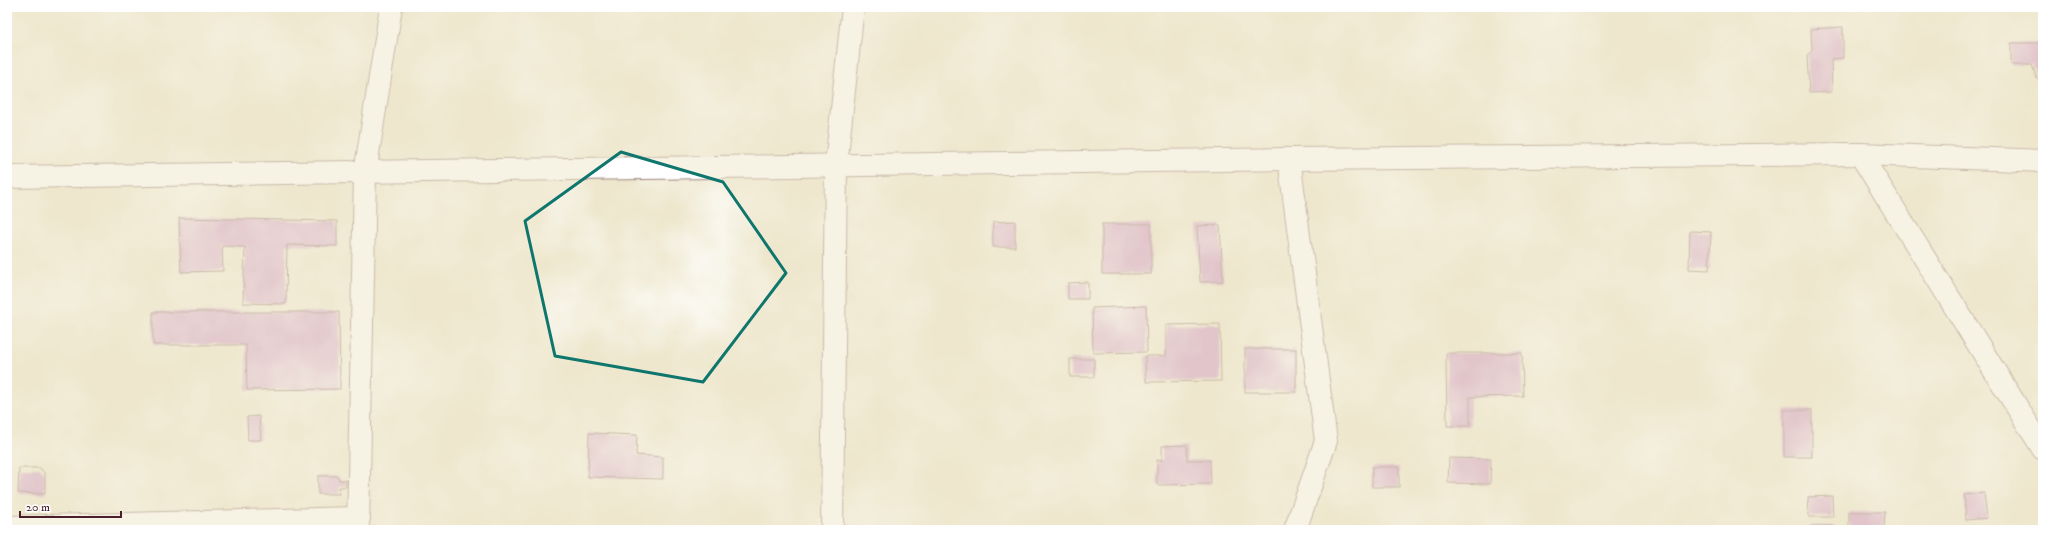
<svg xmlns="http://www.w3.org/2000/svg" width="2050" height="537" font-family="'IM FELL DW Pica',serif">
  <style>
    .building { fill: #d19bc7 }
    .lines { fill: none; stroke-linecap: round; stroke-linejoin: round }
    .street-casing { stroke: #9c837c; stroke-width: 24 }
    .street { stroke: #fff; stroke-width: 22 }
    .marked { fill: none; stroke: #0f766e; stroke-width: 3; stroke-linejoin: round }
  </style>
  <rect width="100%" height="100%" fill="#fff"/>
  <filter id="ink" filterUnits="userSpaceOnUse"><feTurbulence type="fractalNoise" baseFrequency=".025" numOctaves="2"/><feDisplacementMap in="SourceGraphic" scale="8" xChannelSelector="R" yChannelSelector="G"/><feConvolveMatrix kernelMatrix="1 2 1 2 8 2 1 2 1" color-interpolation-filters="sRGB"/></filter>
  <filter id="wash" filterUnits="userSpaceOnUse"><feTurbulence type="fractalNoise" baseFrequency=".012" numOctaves="4" result="noise"/><feDisplacementMap in="SourceGraphic" scale="16" xChannelSelector="R" yChannelSelector="G"/><feGaussianBlur stdDeviation="0.9" result="paint"/><feColorMatrix in="noise" values="0 0 0 0 0 0 0 0 0 0 0 0 0 0 0 0 0 1.4 0 .05"/><feComposite in="paint" operator="in"/></filter>
  <g filter="url(#wash)">
    <rect width="100%" height="100%" fill="#eee7cd"/>
    <g id="blocks">
      <!-- building -->
      <g class="building">
        <path d="M1843,27V58L1831,59L1832,92L1809,93L1807,55L1812,51L1811,29Z"/>
        <path d="M2011,43H2043V79H2037L2032,65H2011Z"/>
        <path d="M179,218L337,221V246L287,245L286,304L243,303L245,247L222,246L223,271L181,272Z"/>
        <path d="M1015,221V247H993V222Z"/>
        <rect x="1102" y="224" width="49" height="50"/>
        <path d="M1220,225L1223,281L1200,282L1197,226Z"/>
        <path d="M1690,231L1711,232L1709,270L1689,269Z"/>
        <path d="M1088,282V299H1068V283Z"/>
        <path d="M1146,306L1147,352L1093,353L1092,308Z"/>
        <path d="M153,312H339L340,389L247,390L246,345H153Z"/>
        <path d="M1220,324L1221,381L1146,382L1145,356H1166V325Z"/>
        <rect x="1245" y="349" width="51" height="43"/>
        <path d="M1446,353H1522L1523,396L1470,397V426H1447Z"/>
        <rect x="1070" y="359" width="24" height="18"/>
        <rect x="1784" y="410" width="28" height="47"/>
        <path d="M259,416L261,440H248L247,417Z"/>
        <path d="M589,433L637,435L636,455L663,457V479L588,477Z"/>
        <path d="M1187,445V460H1210L1211,484L1157,485V460H1162V446Z"/>
        <path d="M1449,458L1491,459L1490,484L1448,483Z"/>
        <rect x="1372" y="467" width="27" height="20"/>
        <path d="M19,468H40L45,474V494L18,493Z"/>
        <path d="M318,476H338L339,480H346V487H339V494H318Z"/>
        <path d="M1984,493L1987,518L1966,520L1964,495Z"/>
        <path d="M1832,496L1833,517H1809L1808,497Z"/>
        <path d="M1849,512H1885L1884,530H1849Z"/>
        <rect x="1811" y="526" width="23" height="4"/>
      </g>
    </g>
  </g>
  <g filter="url(#ink)">
    <use href="#blocks" fill-opacity="0" stroke="#9c837c" stroke-width="1"/>
    <g class="lines">
      <defs>
        <g id="street">
          <path d="M1860,154L2043,449"/>
          <path d="M1289,159L1326,441L1295,530"/>
          <path d="M7,177L1289,159L1860,154L2043,161"/>
          <path d="M7,527L359,518"/>
          <path d="M358,530L365,173L391,7"/>
          <path d="M832,530L836,165L853,7"/>
        </g>
      </defs>
      <!-- street casing -->
      <use href="#street" class="street-casing"/>
      <!-- street -->
      <use href="#street" class="street"/>
    </g>
  </g>
  <!-- marked area -->
  <path d="M0 0H2050V537H0ZM621,152L723,182L786,273L703,382L555,356L525,221Z" fill="#eee7cd" fill-opacity=".55" fill-rule="evenodd"/>
  <path class="marked" d="M621,152L723,182L786,273L703,382L555,356L525,221Z"/>
  <!-- margin -->
  <rect width="2050" height="537" fill="none" stroke="#fff" stroke-width="24"/>
  <!-- scale -->
  <path d="M20 511v6h101v-6" fill="none" stroke="#4a1f2b" stroke-width="2"/>
  <text x="26" y="511" font-size="12" fill="#4a1f2b" stroke="#ffffff" stroke-width="3" paint-order="stroke">20 m</text>
</svg>
